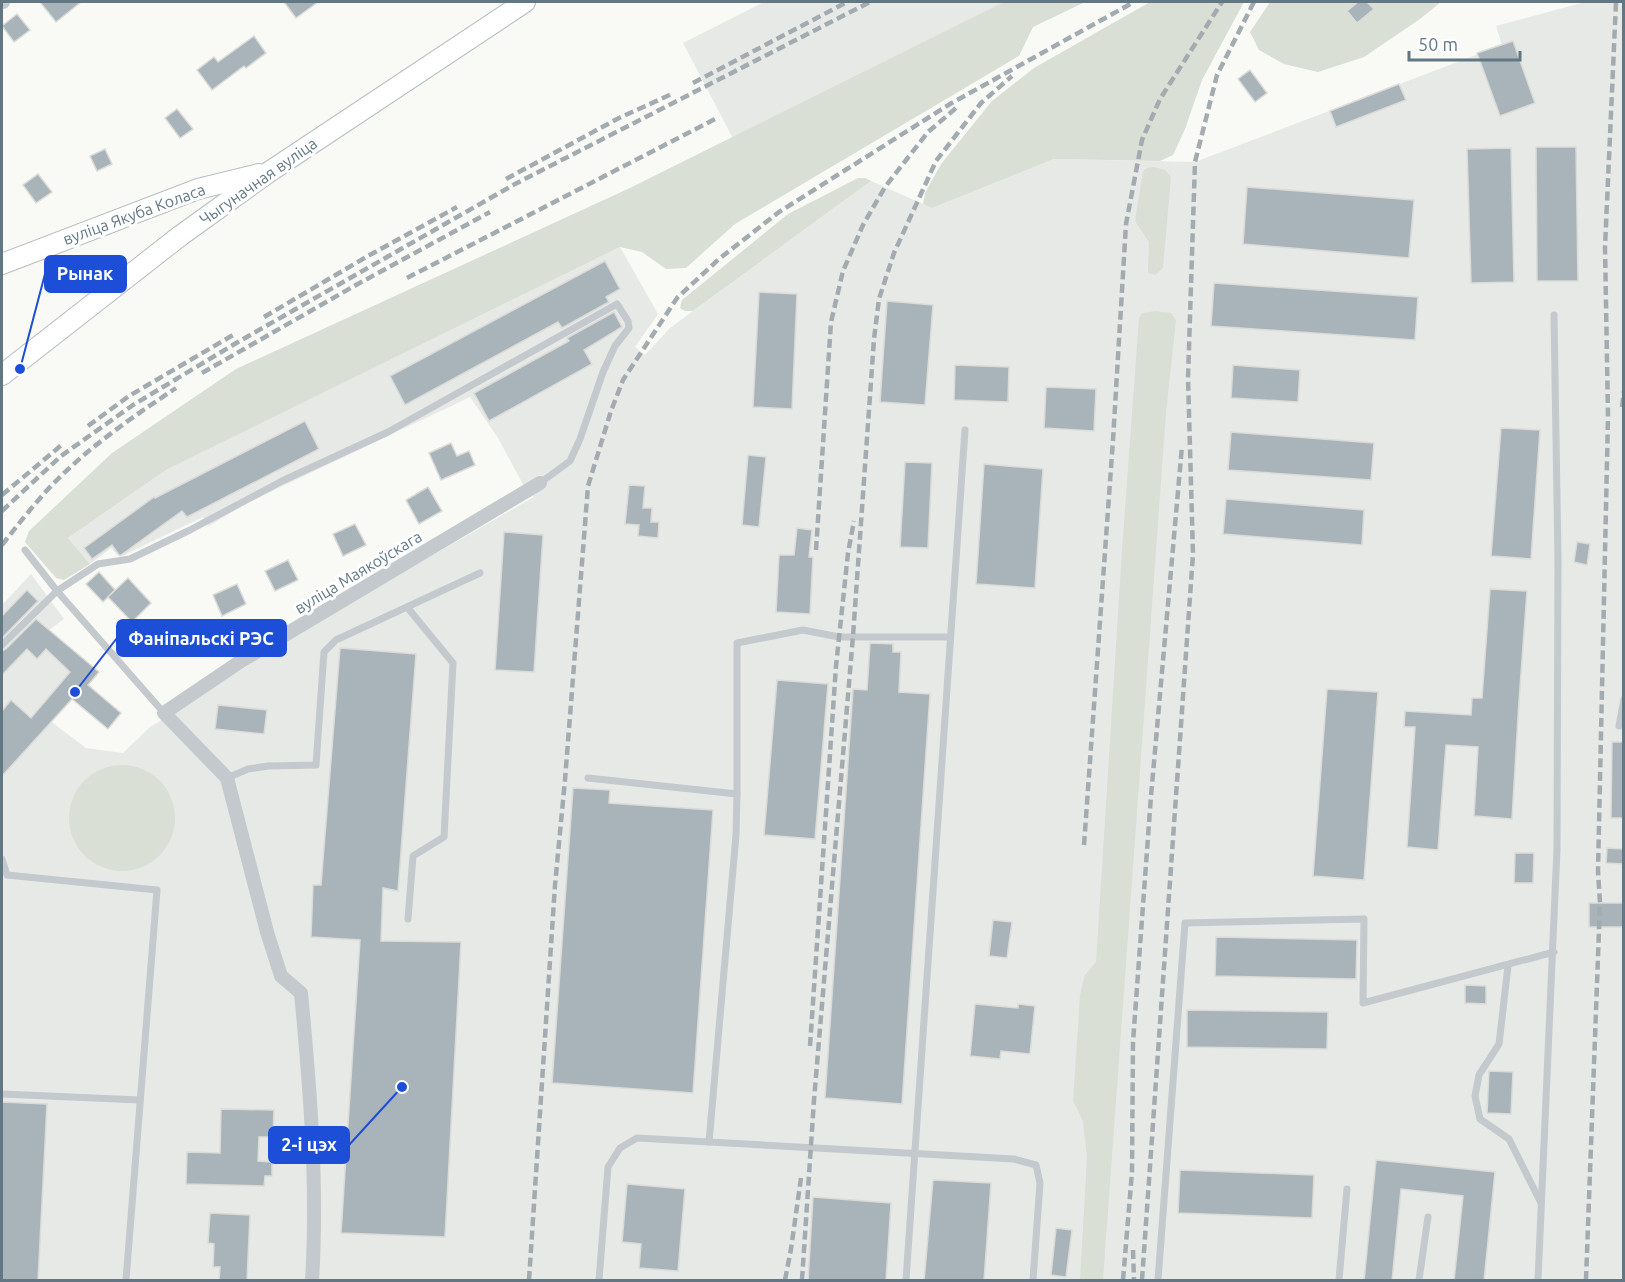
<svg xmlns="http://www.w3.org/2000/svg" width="1625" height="1282" font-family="Ubuntu,sans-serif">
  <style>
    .built { fill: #e7e9e7 }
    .green { fill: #d9dfd4 }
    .building { fill: #a8b4b9; stroke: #dbdbd8; stroke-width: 1.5 }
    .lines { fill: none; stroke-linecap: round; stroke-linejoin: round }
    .secondary-casing { stroke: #b5bdc1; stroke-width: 22 }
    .lane { stroke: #c3c9cc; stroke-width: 7 }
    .street { stroke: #c3c9cc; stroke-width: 14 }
    .secondary { stroke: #fff; stroke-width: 20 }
    .rail { stroke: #a2abb0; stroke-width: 4.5; stroke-dasharray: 9 4.5; stroke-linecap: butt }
    .labels { text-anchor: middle; stroke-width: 6; stroke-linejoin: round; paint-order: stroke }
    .street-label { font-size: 16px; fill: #617884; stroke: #fff }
    .leader { fill: none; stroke: #1d4ed8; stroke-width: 2 }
    .callout-dot { fill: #1d4ed8; stroke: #fff; stroke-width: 2 }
    .callout { fill: #1d4ed8; stroke: #1d4ed8; stroke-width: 2 }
    .callout-label { font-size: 18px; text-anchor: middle; font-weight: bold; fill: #fff }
  </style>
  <rect width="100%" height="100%" fill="#f9f9f6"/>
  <!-- built -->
  <g class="built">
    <path d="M764,2H1015L737,146L683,43Z"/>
    <path d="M1585,2H1623V1280H2V605L31,574L64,619L49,630L82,658L37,711L86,748L123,753L150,727L181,709L216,680L534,497L525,488L498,438L470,397L245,504L209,526L203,517L120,557L111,548L90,564L68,538L166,470L620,247L658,314L635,347L645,355L670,328L871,181L932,208L1054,159L1195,162L1502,45L1496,26Z"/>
  </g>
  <!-- green -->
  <g class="green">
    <path d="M1004,2H1085L1033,27L1019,56L735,224L686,268L666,269L642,252L620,247L166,470L68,538L90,564L64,580L56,578L25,542L29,531L112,453L236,369L630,188Z"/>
    <path d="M1150,2H1244L1202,80L1185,129L1173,155L1160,161L1054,159L932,208L923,204L925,193L941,164L992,101L1034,68Z"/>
    <path d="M1270,2H1441L1420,19L1364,57L1318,72L1284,64L1259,50L1250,32Z"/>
    <path d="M1154,167L1165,170L1171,177L1163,268L1155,275L1148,273L1149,242L1135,221L1143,171L1147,168Z"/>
    <path d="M858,178H865L871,181L693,311H685L680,308L682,300L788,214Z"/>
    <path d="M1155,311L1171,313L1176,320L1166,413L1103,1280H1080L1087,1158L1083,1121L1073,1101L1080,995L1085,975L1096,962L1122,550L1139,318L1142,313Z"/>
    <circle cx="122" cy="818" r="53"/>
  </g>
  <!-- building -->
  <g class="building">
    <path d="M40,2H81L56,22Z"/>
    <path d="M284,2H318L296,18Z"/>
    <path d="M1358,2H1367L1374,9L1357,23L1347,11Z"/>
    <path d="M17,14L30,30L14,42L2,26Z"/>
    <path d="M254,36L266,53L246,68L244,66L212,90L197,70L214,57L218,62Z"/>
    <path d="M1513,41L1535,103L1500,116L1477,53Z"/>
    <path d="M1250,70L1267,93L1255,102L1238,79Z"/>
    <path d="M1399,84L1406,100L1336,127L1330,111Z"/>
    <path d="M177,109L193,129L180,138L165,118Z"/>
    <path d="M1536,147H1576L1578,281H1537Z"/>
    <path d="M1511,148L1514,282L1471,283L1467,149Z"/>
    <path d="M105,149L112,164L97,171L90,156Z"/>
    <path d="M38,174L52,192L36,203L23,185Z"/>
    <path d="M1247,187L1414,200L1409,258L1243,244Z"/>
    <path d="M605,261L620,289L606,297L609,302L562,328L558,322L405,405L390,376Z"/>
    <path d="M1214,283L1418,297L1415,340L1211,326Z"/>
    <path d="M759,292L797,294L792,409L753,407Z"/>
    <path d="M887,301L933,305L925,405L880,402Z"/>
    <path d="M614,312L622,327L584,350L592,364L489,421L474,393L569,341L567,338Z"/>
    <path d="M955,365L1009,367L1008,402L954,400Z"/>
    <path d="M1233,365L1300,370L1298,402L1231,398Z"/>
    <path d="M1046,387L1096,389L1094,431L1044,428Z"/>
    <path d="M305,421L319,449L187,517L182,511L121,555H119L112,545L92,559L84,548L154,497L155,498Z"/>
    <path d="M1501,428L1540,430L1531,559L1491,556Z"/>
    <path d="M1231,432L1374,443L1371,480L1228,470Z"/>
    <path d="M451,443L457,456L469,451L475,465L441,480L429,453Z"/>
    <path d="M748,455L766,457L759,527L742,525Z"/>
    <path d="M905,462L932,463L928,548L900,547Z"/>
    <path d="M984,464L1043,469L1035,588L976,584Z"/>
    <path d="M629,485L645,486L643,508H652L651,522H659L658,538L638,536L639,525L625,524Z"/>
    <path d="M428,487L442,511L419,524L406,500Z"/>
    <path d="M1226,499L1364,510L1362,545L1223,534Z"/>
    <path d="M355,524L366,545L343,556L333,534Z"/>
    <path d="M797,528L812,530L809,557H813L810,614L776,612L779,555H794Z"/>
    <path d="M504,532L543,535L534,672L495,670Z"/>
    <path d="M1577,542L1590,544L1587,565L1574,562Z"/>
    <path d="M288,560L298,580L275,591L265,571Z"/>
    <path d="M99,572L115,590L103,602L86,584Z"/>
    <path d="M128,578L151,603L132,622L108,597Z"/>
    <path d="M237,584L246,604L222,616L213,595Z"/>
    <path d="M1490,589L1527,591L1519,701L1512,819L1474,816L1478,747L1446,745L1438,850L1407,847L1415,727H1404L1405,711L1471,715L1472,698H1482Z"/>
    <path d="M27,590L38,601L2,638V616Z"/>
    <path d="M36,619L99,672L88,685L121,713L108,729L72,699L2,776V711L11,700L31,718L70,672L46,649L37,659L27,649L2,675V651L6,649Z"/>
    <path d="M870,643L893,644V652H901L899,692L930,694L902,1104L825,1098L853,689L867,690Z"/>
    <path d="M340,648L416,654L398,891L383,888L381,941L461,942L445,1237L341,1233L360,940L311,937L313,885H321Z"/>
    <path d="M777,680L828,684L815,839L764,835Z"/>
    <path d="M1327,689L1378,692L1364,880L1313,876Z"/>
    <path d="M218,705L267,710L264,734L215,729Z"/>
    <path d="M1612,742H1623V818H1611Z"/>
    <path d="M573,788L610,790L609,803L713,810L693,1093L552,1083Z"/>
    <path d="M1607,848L1623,849V864L1606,863Z"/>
    <path d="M1515,853H1534L1533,883H1514Z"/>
    <rect x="1589" y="903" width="34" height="24"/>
    <path d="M993,920L1012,922L1007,958L989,956Z"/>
    <path d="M1216,937L1357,940L1356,979L1215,976Z"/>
    <path d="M1465,985L1486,986V1004L1465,1003Z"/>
    <path d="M975,1004L1018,1008V1004L1035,1006L1030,1054L1001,1051L1000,1059L970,1056Z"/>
    <path d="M1187,1010L1328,1012L1327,1049L1187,1047Z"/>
    <path d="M1489,1071L1513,1072L1511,1114L1487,1113Z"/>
    <path d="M2,1102L47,1104L38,1281H2Z"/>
    <path d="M221,1109L274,1110L273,1137H259L258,1161L272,1162V1176H265L264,1186L186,1184L187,1152L220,1153Z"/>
    <path d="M1376,1160L1495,1172L1484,1281H1454L1463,1196L1401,1189L1392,1281H1364Z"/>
    <path d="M1180,1170L1314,1175L1312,1218L1178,1213Z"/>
    <path d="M933,1180L991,1183L984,1281H924Z"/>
    <path d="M627,1184L685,1189L678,1271L639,1268L641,1244L622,1242Z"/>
    <path d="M813,1197L891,1203L886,1281H808Z"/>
    <path d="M210,1213L250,1215L247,1281H219L220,1267H213L214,1244L208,1243Z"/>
    <path d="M1056,1228L1072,1230L1066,1277L1051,1275Z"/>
  </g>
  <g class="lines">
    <defs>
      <g id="secondary">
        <path d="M2,264L198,189L259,174"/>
        <path d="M2,375L180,236L269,172L525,2"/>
      </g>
    </defs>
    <!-- secondary casing -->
    <use href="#secondary" class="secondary-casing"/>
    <!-- lane -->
    <g class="lane">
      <path d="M25,550L57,591L164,713"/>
      <path d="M407,607L453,663L444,837L413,856L408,919"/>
      <path d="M2,645L57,591L98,564L130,559L190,530L282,481L388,432L617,304L628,321L629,328L615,346L603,372L580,439L570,461L540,483"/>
      <path d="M1619,726L1624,699"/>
      <path d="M227,778L248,769L268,766L316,765L324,652L336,640L480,573"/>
      <path d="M588,778L737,794V643L803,630L839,637H950"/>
      <path d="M2,859L7,875L157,890L126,1280"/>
      <path d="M1508,966L1499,1044L1479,1075L1475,1096L1480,1119L1509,1139L1541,1203"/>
      <path d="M2,1094L140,1100"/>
      <path d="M709,1142L736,835L737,794"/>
      <path d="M599,1280L608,1167L620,1148L637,1138L1014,1159L1036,1165L1040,1183L1033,1280"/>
      <path d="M906,1280L965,430"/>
      <path d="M1158,1280L1185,923L1364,919L1363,1003L1554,952"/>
      <path d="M1339,1280L1347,1189"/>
      <path d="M1419,1280L1428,1217"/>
      <path d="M1538,1280L1557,849L1558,559L1554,315"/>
    </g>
    <!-- street -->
    <g class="street">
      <path d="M2,2H3"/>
      <path d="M312,1280C318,1185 310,1088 301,993L281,976L267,932L227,778L164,713L241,661L540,483"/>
    </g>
    <!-- secondary -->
    <use href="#secondary" class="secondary"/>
    <!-- rail -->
    <g class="rail">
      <path d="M693,83L847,2"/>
      <path d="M506,179L619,118L674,93"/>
      <path d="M407,278L717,118"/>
      <path d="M264,317L368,256L457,207"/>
      <path d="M202,373L356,285L490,212"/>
      <path d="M1622,407L1624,391"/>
      <path d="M88,426L129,396L233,335"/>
      <path d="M2,495L64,443"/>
      <path d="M2,511L61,456L133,405L238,342L515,184L870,2"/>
      <path d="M2,545C21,521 40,496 62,475C96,442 137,414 176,388"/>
      <path d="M816,550L831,322L843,271L863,225L885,187L928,132L956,108"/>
      <path d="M1084,845L1113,440L1126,224L1142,140L1160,99L1222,2"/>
      <path d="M810,1046L836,666L848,553L854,521"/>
      <path d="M1133,1250L1134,1280"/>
      <path d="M529,1280L555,885L565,780L588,486L611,411L623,380L677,298L719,259L779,212L950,104L1134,2"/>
      <path d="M785,1280L791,1249L801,1178"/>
      <path d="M802,1280L814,1100L853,636L874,339L879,299L894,253L936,161L981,103L1012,76"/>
      <path d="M1123,1280L1132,1172L1133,1042L1151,796L1182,446"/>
      <path d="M1142,1280L1193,554L1188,378L1195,162L1217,75L1254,2"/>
      <path d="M1586,1280L1600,903L1598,871L1608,416L1605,247L1616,2"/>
    </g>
  </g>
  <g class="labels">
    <!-- street labels -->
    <g class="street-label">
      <text transform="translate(258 181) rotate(-35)" y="6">Чыгуначная вуліца</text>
      <text transform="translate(134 214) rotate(-20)" y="6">вуліца Якуба Коласа</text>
      <text transform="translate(358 572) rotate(-31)" y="6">вуліца Маякоўскага</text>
    </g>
  </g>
  <!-- callouts -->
  <path class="leader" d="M20 369L45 274M75 692L117 638M402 1087L349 1145"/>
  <g class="callout-dot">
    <circle cx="20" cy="369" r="6"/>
    <circle cx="75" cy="692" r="6"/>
    <circle cx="402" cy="1087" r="6"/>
  </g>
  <g class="callout">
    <rect x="45" y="256" width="81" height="36" rx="6"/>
    <rect x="117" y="620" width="169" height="36" rx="6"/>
    <rect x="269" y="1127" width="80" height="36" rx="6"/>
  </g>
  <g class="callout-label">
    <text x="85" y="280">Рынак</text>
    <text x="201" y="645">Фаніпальскі РЭС</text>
    <text x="309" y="1151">2-і цэх</text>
  </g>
  <!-- border -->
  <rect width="1625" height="1282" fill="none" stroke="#617884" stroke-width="6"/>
  <!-- scale -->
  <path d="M1409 51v9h111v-9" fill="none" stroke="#617884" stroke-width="3"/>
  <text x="1418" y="51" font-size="18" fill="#617884" stroke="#ffffff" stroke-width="4.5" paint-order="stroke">50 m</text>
</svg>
